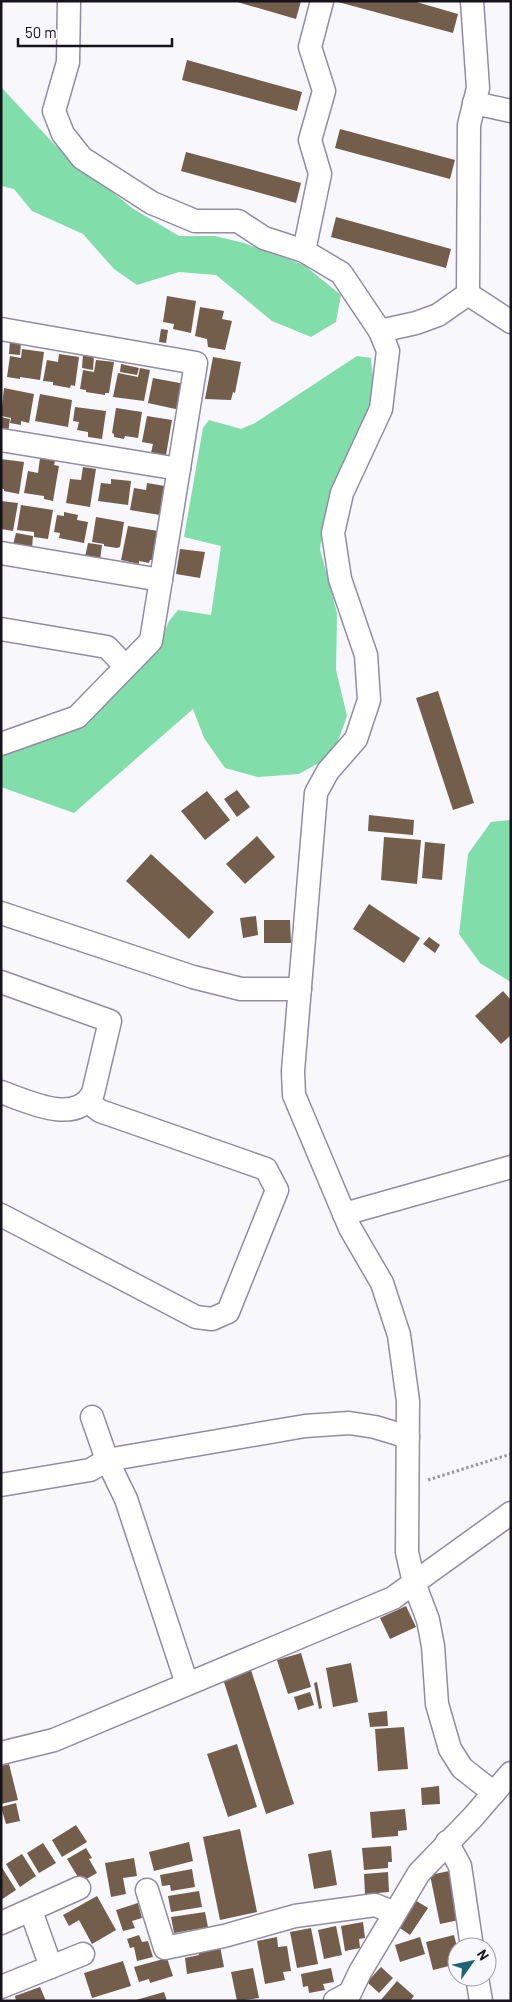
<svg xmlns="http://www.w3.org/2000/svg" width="512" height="2002" font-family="Barlow,sans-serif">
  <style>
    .green { fill: #81deaa }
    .building { fill: #725e4b }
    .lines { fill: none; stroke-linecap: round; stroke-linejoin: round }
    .minor-casing { stroke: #938ba5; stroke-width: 25 }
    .path { stroke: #9b99a0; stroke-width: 3; stroke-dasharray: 2.5 2.5; stroke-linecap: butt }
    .minor { stroke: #fff; stroke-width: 22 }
  </style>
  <rect width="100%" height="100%" fill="#f8f7fc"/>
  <!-- green -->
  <g class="green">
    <path d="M1,87L55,145L132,208L179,236H215L244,243L304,265L341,295L336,322L311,337L272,321L216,275L179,272L137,285L114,269L83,234L32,211L14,189L1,186Z"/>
    <path d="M357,356L371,358L374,390L359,438L325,516L320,549L337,613L336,670L347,716L333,755L299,774L258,777L225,768L204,738L193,709L74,813L1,787V746L76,720L159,645L169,621L178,610L211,615L221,546L184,537L203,428L209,420L241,429L255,423Z"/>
    <path d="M511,820V982L480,963L459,934L468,854L491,822Z"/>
  </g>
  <!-- building -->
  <g class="building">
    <path d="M234,1H301L296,19Z"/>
    <path d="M413,1L458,14L453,33L338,2Z"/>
    <path d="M187,60L302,92L297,111L182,80Z"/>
    <path d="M340,129L455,160L450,179L335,148Z"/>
    <path d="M186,152L301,183L296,203L181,171Z"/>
    <path d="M336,217L451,249L446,268L331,237Z"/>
    <path d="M167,296L196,301L191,333L173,329L174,324L163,322Z"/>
    <path d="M200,307L224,311L222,319L232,321L225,350L208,347L207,339L195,336Z"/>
    <path d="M161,329L168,330L166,343L159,342Z"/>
    <path d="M10,341L21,342L20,355L9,354Z"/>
    <path d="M22,349L44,352L40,380L20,377V379L7,377L10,356L21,358Z"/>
    <path d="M59,354L79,357L75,386L71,385L70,388L53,385V382L43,381L47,360L58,362Z"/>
    <path d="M83,354L94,355L93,370L82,368Z"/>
    <path d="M213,357L241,362L235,393L233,392L231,400L205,399Z"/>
    <path d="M96,360L114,362L109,393H105V395L86,392V390L80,389L83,370L94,372Z"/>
    <path d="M121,364L139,368L137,375L120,372Z"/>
    <path d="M140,368L150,370L144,401L113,397L118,373L138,377Z"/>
    <path d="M153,378L185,384L180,410L148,403Z"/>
    <path d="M4,388L34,394L29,423L21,421V425L10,423L11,418L1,416Z"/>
    <path d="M40,394L72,400L68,427L35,421Z"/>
    <path d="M75,407L106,411L102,439L88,437V432L77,430L79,422L73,421Z"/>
    <path d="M116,408L142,412L138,438L125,436L124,439L114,437V434L112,433Z"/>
    <path d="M147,416L172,420L166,455L151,453L153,444L142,442Z"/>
    <path d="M1,417L10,419L8,433L1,432Z"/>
    <path d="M40,458L55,461L54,465L59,466L53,501L44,499V496L24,493L28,471L38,473Z"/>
    <path d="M1,459L24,462L19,494L4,491V489H1Z"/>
    <path d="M83,467L96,469L90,507L66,503L70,479L81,480Z"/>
    <path d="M111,479L131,481L128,505L98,501L101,483L111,484Z"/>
    <path d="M147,483L165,486L160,515L130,510L134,488L146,490Z"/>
    <path d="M1,501L18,503L13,531L1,529Z"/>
    <path d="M21,505L53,510L48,539L34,537V532L17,530Z"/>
    <path d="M64,512L78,515L77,520L88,522L84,543L59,538L60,533L54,532L57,515L64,516Z"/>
    <path d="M96,517L124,522L120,547L117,548L104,546V544L92,542Z"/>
    <path d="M128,526L158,531L154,560H150L149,563L139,561V564L121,560Z"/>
    <path d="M16,533L33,536L32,548L13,545Z"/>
    <path d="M88,543L102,545L100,560L85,557Z"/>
    <path d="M180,549L205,552L200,578L176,574Z"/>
    <path d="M438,691L474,803L453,810L416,698Z"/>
    <path d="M237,790L250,807L237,817L224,799Z"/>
    <path d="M207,791L230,820L205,840L181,811Z"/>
    <path d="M369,815L414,820L413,835L368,831Z"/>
    <path d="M257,836L275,857L245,884L226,864Z"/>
    <path d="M384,837L421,840L417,884L381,880Z"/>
    <path d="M425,842L445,844L442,880L422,878Z"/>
    <path d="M151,854L214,912L189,939L126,881Z"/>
    <path d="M369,904L420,938L404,963L353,929Z"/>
    <path d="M256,916L258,935L243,938L240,918Z"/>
    <path d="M264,920H290L291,943H264Z"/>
    <path d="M429,937L440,945L435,953L423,944Z"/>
    <path d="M503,991L511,1000V1035L501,1044L475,1016Z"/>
    <path d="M406,1606L416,1627L390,1639L380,1618Z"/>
    <path d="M301,1653L311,1687L288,1694L277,1660Z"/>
    <path d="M351,1663L358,1702L333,1707L326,1668Z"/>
    <path d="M251,1670L294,1804L266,1814L223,1679Z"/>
    <path d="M317,1682L322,1708L319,1709L314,1683Z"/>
    <path d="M310,1692L314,1705L298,1710L294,1697Z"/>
    <path d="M387,1711L388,1726L370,1727L368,1713Z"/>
    <path d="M404,1727L408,1769L378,1771L375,1729Z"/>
    <path d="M237,1744L257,1807L228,1817L207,1754Z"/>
    <path d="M9,1764L18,1800L1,1804V1766Z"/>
    <path d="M439,1786L440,1804L422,1805L421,1788Z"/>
    <path d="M16,1803L20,1821L6,1824L1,1807Z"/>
    <path d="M405,1809L407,1830L398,1831V1836L372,1838L370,1812Z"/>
    <path d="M76,1825L87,1842L62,1857L52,1840Z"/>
    <path d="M240,1829L257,1912L220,1920L203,1837Z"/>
    <path d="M189,1842L193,1861L154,1871L149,1852Z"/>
    <path d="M43,1843L56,1863L39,1873L27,1853Z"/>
    <path d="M391,1846L392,1862H388V1868L364,1870L362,1848Z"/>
    <path d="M86,1848L92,1858L89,1859L97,1873L81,1882L67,1859Z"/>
    <path d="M331,1850L337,1885L314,1889L308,1854Z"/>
    <path d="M22,1854L36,1876L20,1887L6,1864Z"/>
    <path d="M134,1858L137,1876L123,1878L126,1894L111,1897L105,1863Z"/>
    <path d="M1,1866L16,1890L1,1900Z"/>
    <path d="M192,1869L195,1887L171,1891L170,1885L162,1886L160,1875Z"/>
    <path d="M449,1871L459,1920L440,1924L430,1875Z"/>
    <path d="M388,1872L389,1892L365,1894L364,1874Z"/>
    <path d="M199,1891L202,1907L171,1912L168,1896Z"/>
    <path d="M97,1896L116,1930L92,1944L79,1920L69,1926L63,1915Z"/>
    <path d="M415,1900L428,1908L410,1935L397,1926Z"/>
    <path d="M138,1903L142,1918L132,1921L135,1928L123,1931L116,1910Z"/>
    <path d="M205,1912L208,1927L174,1933L171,1917Z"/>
    <path d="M363,1922L365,1938L359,1939L360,1948L345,1951L341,1926Z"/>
    <path d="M336,1926L342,1955L324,1959L318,1930Z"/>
    <path d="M311,1928L318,1964L297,1968L290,1932Z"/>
    <path d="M139,1935L142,1942L148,1941L153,1957L137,1961L134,1947L130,1948L127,1939Z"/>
    <path d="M454,1935L457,1947V1964L433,1970L426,1942Z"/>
    <path d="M277,1937L278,1947L287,1946L291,1971L283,1972L285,1980L265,1984L257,1941Z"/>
    <path d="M420,1937L425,1954L400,1962L395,1945Z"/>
    <path d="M220,1946L224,1967L187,1974L185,1958L199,1955L198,1950Z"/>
    <path d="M167,1958L173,1976L150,1983L149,1979L139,1982L134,1967Z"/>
    <path d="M123,1961L131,1986L92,1998L84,1973Z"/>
    <path d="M381,1967L393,1978L379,1993L367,1982Z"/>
    <path d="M253,1968L259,1998L237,2001L231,1972Z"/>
    <path d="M331,1968L334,1982L323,1984L325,1990L309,1993L308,1986L303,1987L301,1974Z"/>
    <path d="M397,1981L414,1996L410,2001H380Z"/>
    <path d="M40,1987L46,2001H16L15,1996Z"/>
    <path d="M164,1992L167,2001H136V2000Z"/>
  </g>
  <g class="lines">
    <defs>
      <g id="minor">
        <path d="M69,1L68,62L54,111L63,134L82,158L152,203L195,221H238L264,238L304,251L341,273L380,331L388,351L381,409L342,493L333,533L340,579L366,655L369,700L356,739L328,771L316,793L293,1071L294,1095L350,1228L382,1283L399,1335L408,1401L407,1552L414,1583L428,1620L433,1646L437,1704L450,1749L462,1768L494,1793"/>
        <path d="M474,103L511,111"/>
        <path d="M304,251L320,174L310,140L324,91L310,47L322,1"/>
        <path d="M468,294L511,322"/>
        <path d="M1,329L196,363L151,641L77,717L1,744"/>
        <path d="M380,331L416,323L438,315L468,294L469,125L478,88L472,1"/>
        <path d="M1,440L179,469"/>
        <path d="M1,553L161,580"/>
        <path d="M1,629L107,647L125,666"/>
        <path d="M1,913L193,977L241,989H300"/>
        <path d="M1,982L110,1021L93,1093C76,1126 27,1101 1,1092"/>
        <path d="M344,1214L511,1167"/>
        <path d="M1,1215L196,1317L212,1319L228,1312L277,1190L266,1169L100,1111L88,1102"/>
        <path d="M92,1417L107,1460L126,1499L187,1684"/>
        <path d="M1,1485L90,1470L107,1460L305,1426L349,1423L375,1427L408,1437"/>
        <path d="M1,1753L54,1740L393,1598L511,1513"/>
        <path d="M447,1842L460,1866L472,1947"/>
        <path d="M147,1890L165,1948L224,1936L295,1916L375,1905L395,1913"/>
        <path d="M31,1911L51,1967"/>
        <path d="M1,1923L79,1888"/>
        <path d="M477,1977L481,2001"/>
        <path d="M1,1987L83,1954"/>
        <path d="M335,2001L350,1993L360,1972L419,1873L473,1817L511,1773"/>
      </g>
    </defs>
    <!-- minor casing -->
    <use href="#minor" class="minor-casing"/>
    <!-- path -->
    <path class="path" d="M428,1480L511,1454"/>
    <!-- minor -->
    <use href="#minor" class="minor"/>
  </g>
  <!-- border -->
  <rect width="512" height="2002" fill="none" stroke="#16131d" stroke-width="5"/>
  <!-- north arrow -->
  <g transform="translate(472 1962) rotate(57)"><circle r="24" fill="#f8f7fc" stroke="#9e9ca3"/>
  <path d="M0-4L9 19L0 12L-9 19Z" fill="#1d6573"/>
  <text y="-8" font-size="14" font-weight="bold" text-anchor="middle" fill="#16131d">N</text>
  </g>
  <!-- scale -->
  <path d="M18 38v8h154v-8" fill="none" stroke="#16131d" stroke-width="2.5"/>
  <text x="25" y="38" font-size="15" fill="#16131d" stroke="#f8f7fc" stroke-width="4" paint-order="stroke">50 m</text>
</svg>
